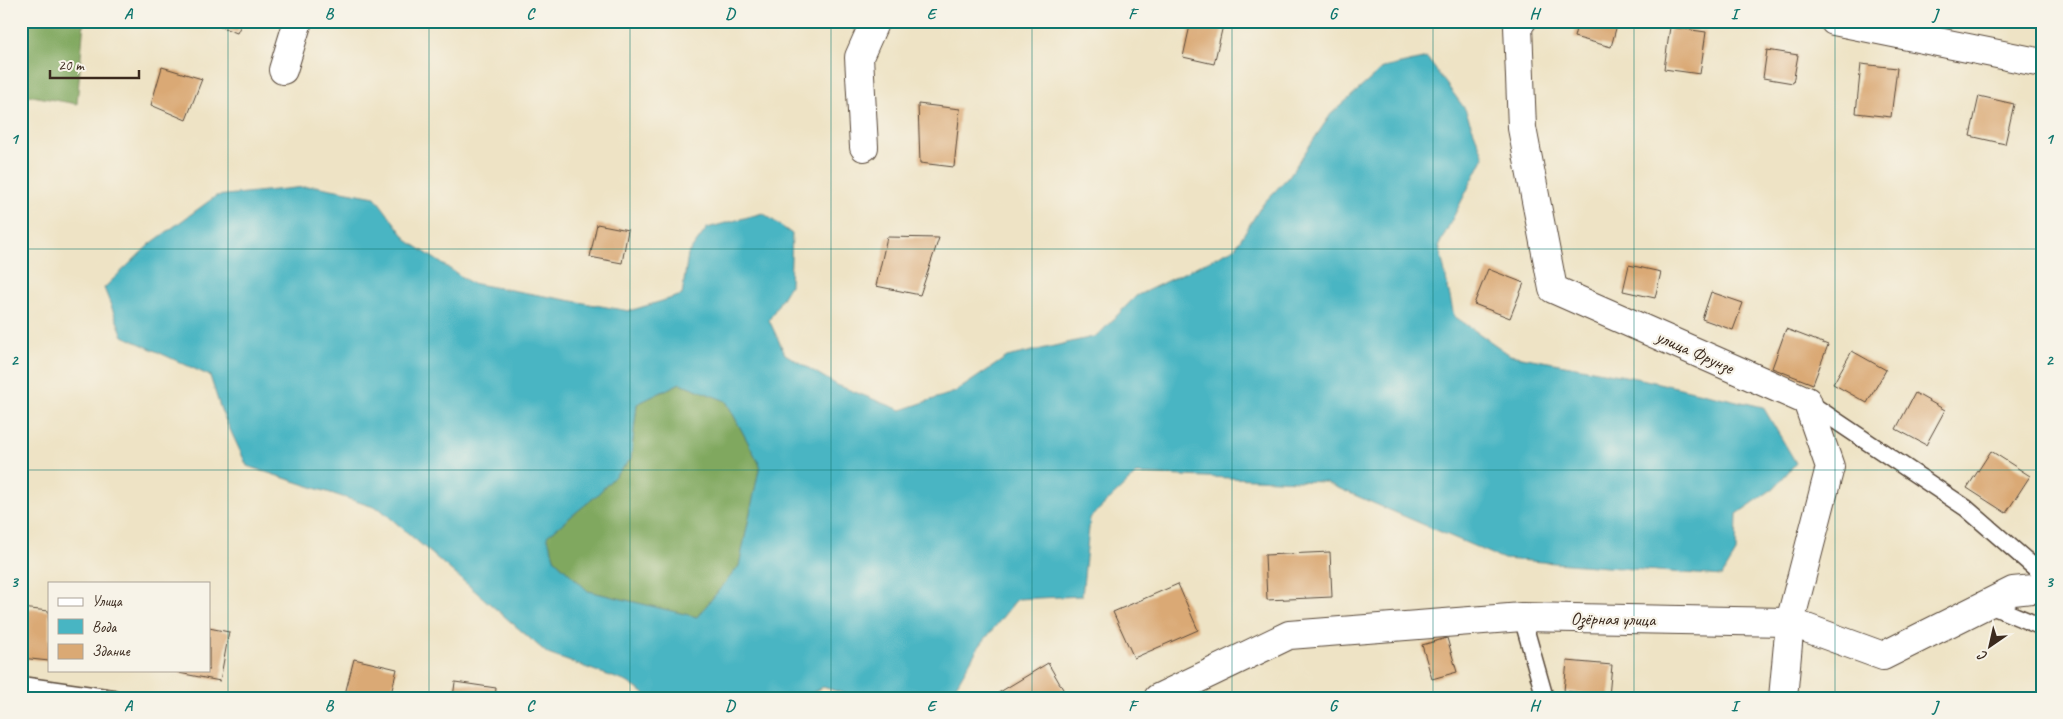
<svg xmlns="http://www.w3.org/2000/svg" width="2063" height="719" font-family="Caveat,sans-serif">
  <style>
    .forest { fill: #80a85f; stroke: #5e693e }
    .water { fill: #48b5c3; stroke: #427070; fill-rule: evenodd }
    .building { fill: #daa974 }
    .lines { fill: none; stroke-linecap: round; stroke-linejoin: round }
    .lane-casing { stroke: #564637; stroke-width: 19 }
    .street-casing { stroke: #564637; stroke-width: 30 }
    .lane { stroke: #fff; stroke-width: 16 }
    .street { stroke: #fff; stroke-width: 28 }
    .grid { fill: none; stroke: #0f766e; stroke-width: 1; stroke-opacity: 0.55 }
    .labels { text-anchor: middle; stroke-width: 4.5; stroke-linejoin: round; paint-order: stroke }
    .street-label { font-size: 18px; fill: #3b2a1e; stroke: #f7f3e8 }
    .neatline { fill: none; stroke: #0f766e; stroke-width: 2 }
    .grid-label { font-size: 16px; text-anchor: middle; font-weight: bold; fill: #0f766e }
  </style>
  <rect width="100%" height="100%" fill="#f7f3e8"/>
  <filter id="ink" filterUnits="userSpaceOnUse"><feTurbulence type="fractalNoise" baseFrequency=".02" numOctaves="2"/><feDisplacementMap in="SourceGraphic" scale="10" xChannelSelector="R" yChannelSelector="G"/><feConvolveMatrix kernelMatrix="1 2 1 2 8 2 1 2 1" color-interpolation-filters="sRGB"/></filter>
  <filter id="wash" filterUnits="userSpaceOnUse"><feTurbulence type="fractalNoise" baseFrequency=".0096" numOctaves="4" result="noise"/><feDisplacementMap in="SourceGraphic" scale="20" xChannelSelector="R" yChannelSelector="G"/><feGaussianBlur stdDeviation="1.12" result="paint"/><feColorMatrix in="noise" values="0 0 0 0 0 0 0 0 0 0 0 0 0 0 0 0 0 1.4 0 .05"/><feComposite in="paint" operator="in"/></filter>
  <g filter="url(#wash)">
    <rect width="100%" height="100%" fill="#eee3c5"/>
    <!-- forest -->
    <g class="forest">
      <path d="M21,21H84L77,104L21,94Z"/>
      <path d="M680,383L726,401L760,465L739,566L697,617L588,591L555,560L547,536L596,496L631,459L637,404Z"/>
    </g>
    <!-- water -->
    <path class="water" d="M1427,58L1465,109L1484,157L1439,245L1454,316L1510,355L1641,379L1763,407L1796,463L1774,488L1737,514L1736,553L1722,576L1504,559L1324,482L1136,474L1090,518L1082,596L1017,599L978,648L950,696L944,698H859L823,687L801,698H651L627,682L548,654L380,509L247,466L221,410L210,376L123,336L104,288L150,244L216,196L315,186L375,197L408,241L471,283L629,311L682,295L688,254L707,228L763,213L792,234L790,285L769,320L785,354L837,385L901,410L955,392L1007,357L1097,336L1136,296L1235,248L1262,205L1289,176L1331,114L1383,68ZM680,383L726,401L760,465L739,566L697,617L588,591L555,560L547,536L596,496L631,459L637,404Z"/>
    <g id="blocks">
      <!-- building -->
      <g class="building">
        <path d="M205,21H243L237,33Z"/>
        <path d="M1191,21H1224L1214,64L1183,57Z"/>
        <path d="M1578,21H1618L1611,47L1574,37Z"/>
        <path d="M1670,27L1706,32L1700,74L1664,69Z"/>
        <path d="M1767,50L1798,55L1793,83L1763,78Z"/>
        <path d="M1861,64L1897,68L1891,117L1856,113Z"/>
        <path d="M162,67L202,79L186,120L151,105Z"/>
        <path d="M1979,96L2014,104L2005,144L1970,136Z"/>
        <path d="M918,104L960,109L954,167L920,163Z"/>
        <path d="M597,224L628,230L622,263L590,257Z"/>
        <path d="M887,237L939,238L920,295L876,286Z"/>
        <path d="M1629,265L1661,272L1655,298L1623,291Z"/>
        <path d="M1488,269L1524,283L1510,318L1474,304Z"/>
        <path d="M1711,292L1743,303L1733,330L1702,319Z"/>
        <path d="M1786,329L1828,345L1813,384L1772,368Z"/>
        <path d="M1852,351L1886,370L1867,403L1833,384Z"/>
        <path d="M1915,393L1945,410L1926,445L1896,429Z"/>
        <path d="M1991,451L2030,476L2006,513L1967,488Z"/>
        <path d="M1330,552L1332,597L1267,600L1265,555Z"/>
        <path d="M1178,584L1198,630L1134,658L1113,612Z"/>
        <path d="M21,608L49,611V661L21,658Z"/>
        <path d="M209,628L229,632L220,681L179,673V670H209Z"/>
        <path d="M1447,638L1457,672L1432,679L1422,645Z"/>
        <path d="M354,659L397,669L390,698H360L345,694Z"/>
        <path d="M1567,661L1612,665L1609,696L1564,691Z"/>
        <path d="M1048,663L1068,698H990Z"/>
        <path d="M455,682L496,688L495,698H453Z"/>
      </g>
    </g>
  </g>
  <g filter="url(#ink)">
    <use href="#blocks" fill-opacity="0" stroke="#564637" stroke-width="1"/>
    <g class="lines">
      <defs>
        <g id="lane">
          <path d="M1808,402L1966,508L2042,574"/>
          <path d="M1987,604L2042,627"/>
          <path d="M1522,617L1545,698"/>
          <path d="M21,685L113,698"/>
        </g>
        <g id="street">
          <path d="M1522,21L1518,26L1522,128L1553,289L1807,401L1830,467L1790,622L1783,698"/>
          <path d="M1834,21L2042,63"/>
          <path d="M283,70L298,21"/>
          <path d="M864,147L859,57L875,21"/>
          <path d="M1158,698L1289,635L1522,617L1790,622L1883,656L2013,591L2042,588"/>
        </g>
      </defs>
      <!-- lane casing -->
      <use href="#lane" class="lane-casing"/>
      <!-- street casing -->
      <use href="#street" class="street-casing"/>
      <!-- lane -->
      <use href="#lane" class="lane"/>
      <!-- street -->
      <use href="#street" class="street"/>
    </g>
  </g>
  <!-- grid -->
  <path class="grid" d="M228,21V698M429,21V698M630,21V698M831,21V698M1032,21V698M1232,21V698M1433,21V698M1634,21V698M1835,21V698M21,249H2042M21,470H2042"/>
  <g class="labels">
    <!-- street labels -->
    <g class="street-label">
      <text transform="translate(1695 352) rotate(24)" y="6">улица Фрунзе</text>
      <text transform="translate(1613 619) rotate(1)" y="6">Озёрная улица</text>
    </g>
  </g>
  <!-- margin -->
  <rect width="2063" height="719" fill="none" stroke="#f7f3e8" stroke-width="55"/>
  <!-- legend -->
  <rect x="48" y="582" width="162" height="90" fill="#f7f3e8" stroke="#aca397"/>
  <rect x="58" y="598" width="25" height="8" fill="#ffffff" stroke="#aca397"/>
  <text x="92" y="606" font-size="15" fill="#3b2a1e">Улица</text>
  <rect x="58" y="619" width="25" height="15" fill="#48b5c3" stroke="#aca397"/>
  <text x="92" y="632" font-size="15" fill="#3b2a1e">Вода</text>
  <rect x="58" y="644" width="25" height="15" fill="#daa974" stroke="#aca397"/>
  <text x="92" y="656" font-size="15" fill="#3b2a1e">Здание</text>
  <!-- north arrow -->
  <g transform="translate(1990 646) rotate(214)" stroke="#f7f3e8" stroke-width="4" paint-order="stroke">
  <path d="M0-4L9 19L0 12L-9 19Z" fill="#3b2a1e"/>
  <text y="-8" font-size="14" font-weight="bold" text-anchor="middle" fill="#3b2a1e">С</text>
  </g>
  <!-- scale -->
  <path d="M50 70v8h89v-8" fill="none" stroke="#3b2a1e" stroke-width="2.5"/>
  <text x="58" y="70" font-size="15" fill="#3b2a1e" stroke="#f7f3e8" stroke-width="4" paint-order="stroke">20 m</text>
  <rect x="28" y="28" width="2008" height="664" class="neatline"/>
  <g class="grid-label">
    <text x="128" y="19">A</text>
    <text x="329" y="19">B</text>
    <text x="530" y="19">C</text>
    <text x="730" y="19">D</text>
    <text x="931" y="19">E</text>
    <text x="1132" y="19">F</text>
    <text x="1333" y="19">G</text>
    <text x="1534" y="19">H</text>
    <text x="1734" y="19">I</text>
    <text x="1935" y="19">J</text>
    <text x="14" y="144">1</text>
    <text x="2049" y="144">1</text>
    <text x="14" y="365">2</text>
    <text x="2049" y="365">2</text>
    <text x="14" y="587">3</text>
    <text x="2049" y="587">3</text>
    <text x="128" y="711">A</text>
    <text x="329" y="711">B</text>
    <text x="530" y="711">C</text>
    <text x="730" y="711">D</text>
    <text x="931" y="711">E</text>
    <text x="1132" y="711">F</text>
    <text x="1333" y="711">G</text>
    <text x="1534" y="711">H</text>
    <text x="1734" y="711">I</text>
    <text x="1935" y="711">J</text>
  </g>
</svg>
